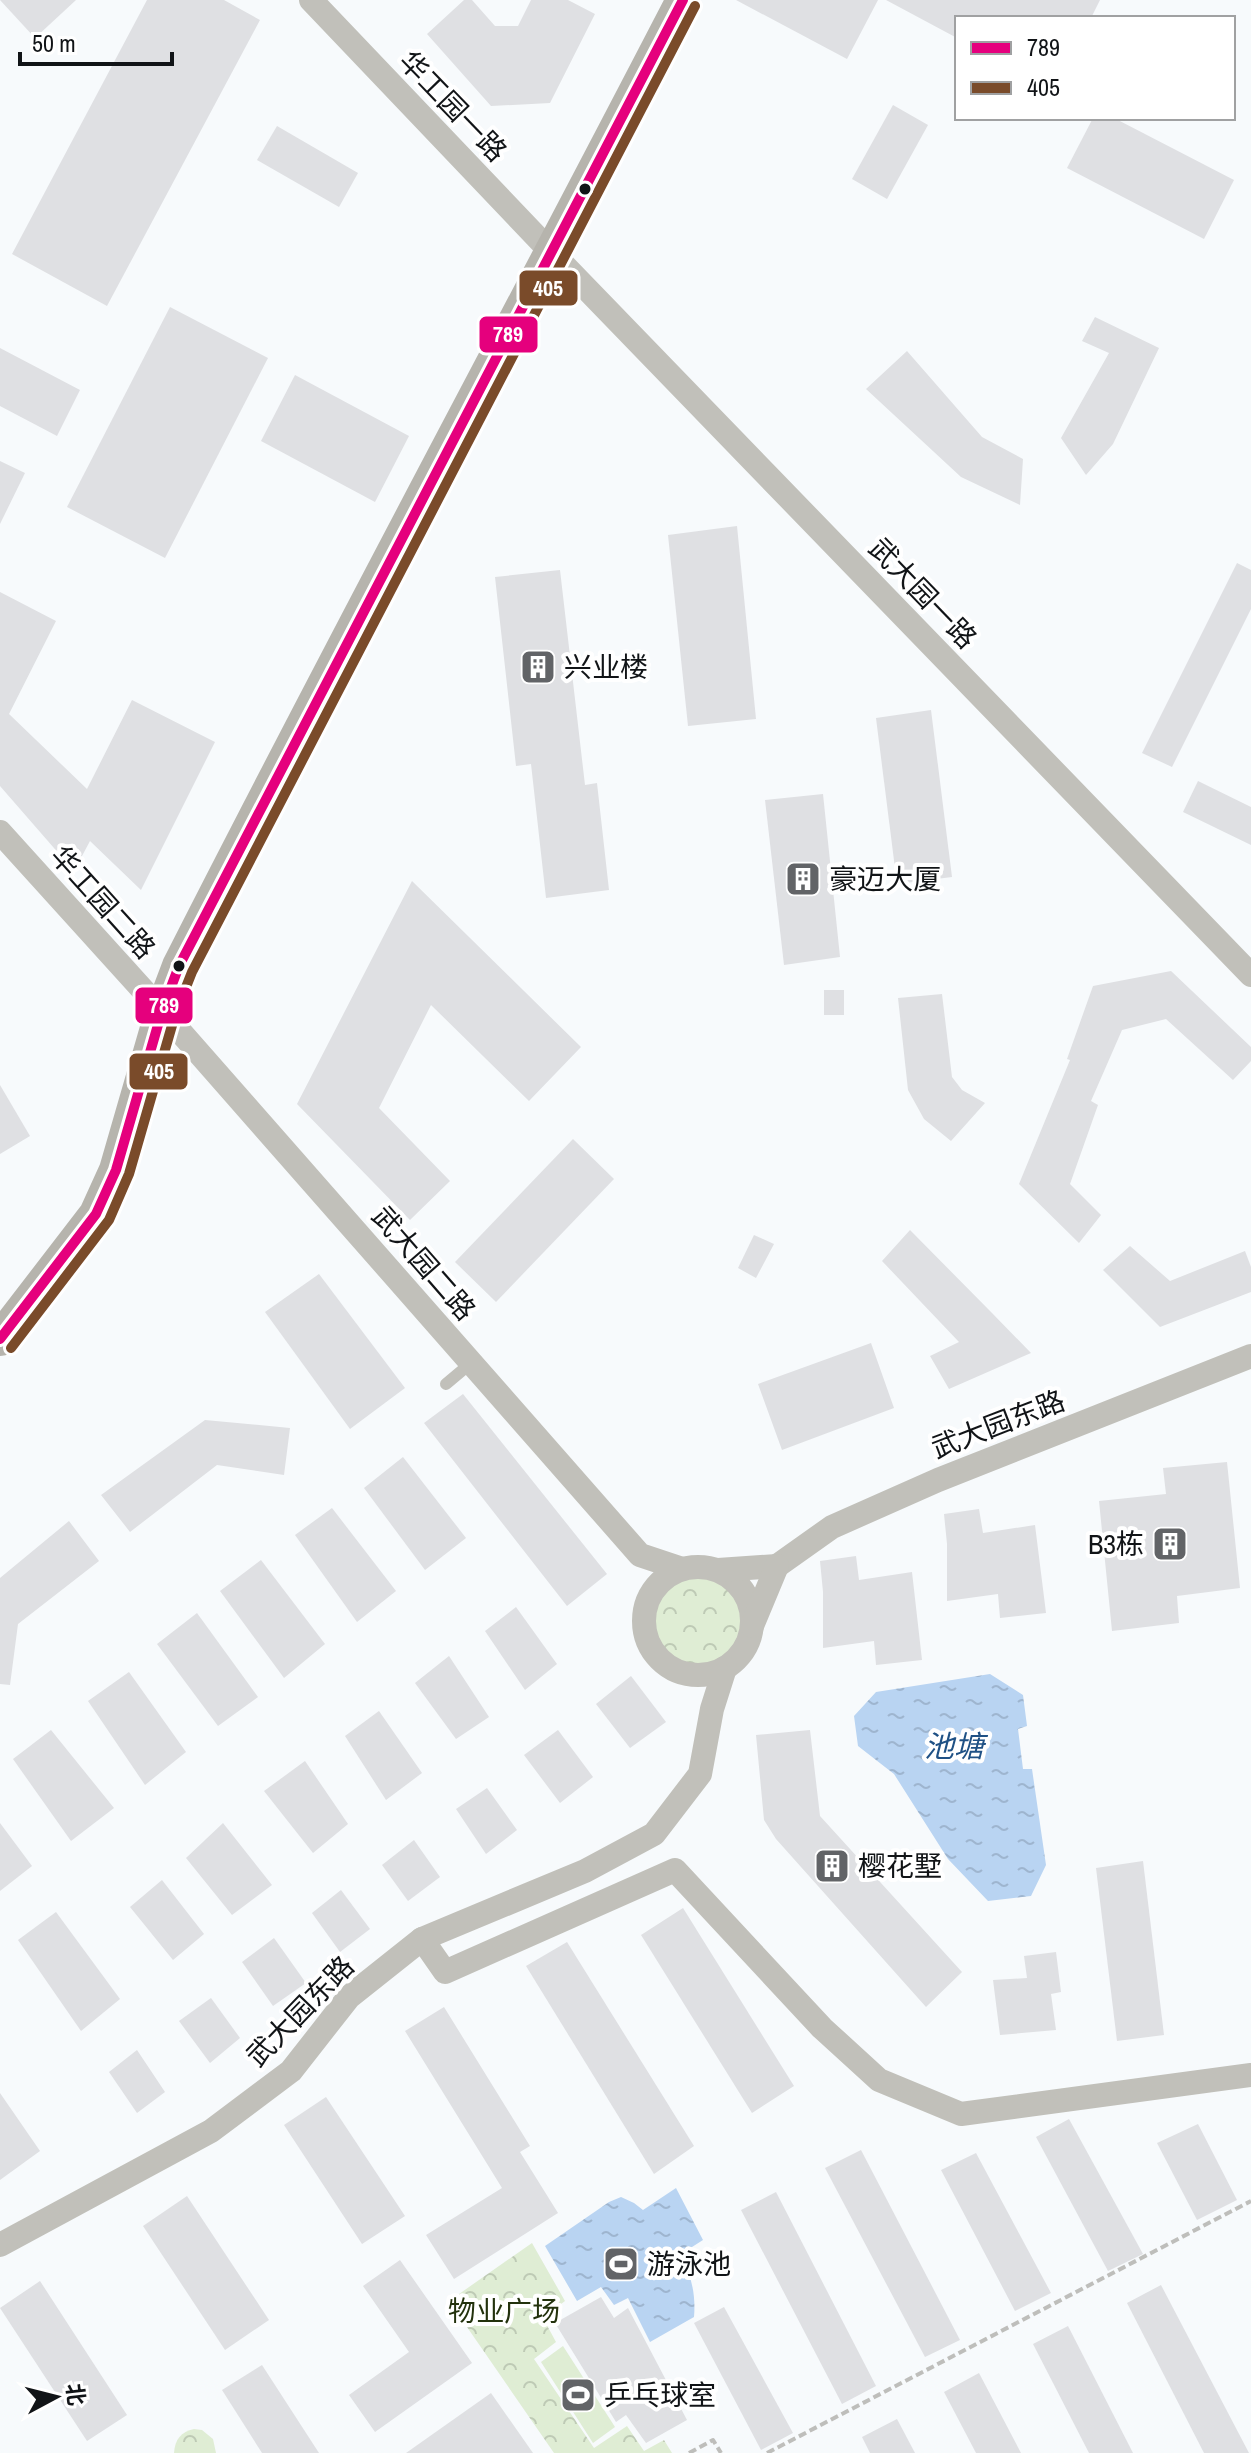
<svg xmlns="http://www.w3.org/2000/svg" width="1251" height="2453" font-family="'Archivo Narrow','Noto Sans SC',sans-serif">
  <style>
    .park { fill: url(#park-crowns) }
    .pitch { fill: #dfedd4 }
    .water { fill: url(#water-ripples) }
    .building { fill: #dfe0e3 }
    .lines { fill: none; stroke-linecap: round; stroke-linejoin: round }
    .path { stroke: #bebebb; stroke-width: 4; stroke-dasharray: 8 4; stroke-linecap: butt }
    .lane { stroke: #c1c0ba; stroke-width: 12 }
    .street { stroke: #c1c0ba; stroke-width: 24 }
    .secondary { stroke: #b6b4ad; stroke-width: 34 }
    .bus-1-casing { stroke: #fff; stroke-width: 16 }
    .bus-2-casing { stroke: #fff; stroke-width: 16 }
    .bus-1 { stroke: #e5007d; stroke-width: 10 }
    .bus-2 { stroke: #7a4b2a; stroke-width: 10 }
    .bus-dot { fill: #111417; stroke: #fff; stroke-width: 3 }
    .labels { text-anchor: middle; stroke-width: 8; stroke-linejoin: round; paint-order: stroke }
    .street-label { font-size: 28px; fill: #111417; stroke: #fff }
    .poi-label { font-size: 28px; fill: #111417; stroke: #fff; text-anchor: start }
    .park-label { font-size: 28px; fill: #23320d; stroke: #fff }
    .water-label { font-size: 30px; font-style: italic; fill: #1f5185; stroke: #fff }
    .line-badge { stroke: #fff; stroke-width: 3 }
    .badge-label { font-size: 22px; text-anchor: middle; font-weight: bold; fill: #fff }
  </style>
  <defs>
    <pattern id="park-crowns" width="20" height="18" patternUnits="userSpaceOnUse" patternTransform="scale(2)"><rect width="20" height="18" fill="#dfedd4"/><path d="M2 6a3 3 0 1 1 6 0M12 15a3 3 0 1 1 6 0" fill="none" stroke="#becab5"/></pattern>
    <pattern id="water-ripples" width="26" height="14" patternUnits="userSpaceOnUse" patternTransform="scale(2)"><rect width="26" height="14" fill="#b9d4f2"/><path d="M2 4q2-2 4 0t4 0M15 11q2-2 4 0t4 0" fill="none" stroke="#9eb5cf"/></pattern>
  </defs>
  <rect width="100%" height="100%" fill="#f7fafc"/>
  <!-- park -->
  <g class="park">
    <path d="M696,1576C738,1580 760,1621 729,1655C711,1674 678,1670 664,1650C650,1631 651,1598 673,1585C680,1581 688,1578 696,1576Z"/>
    <path d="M532,2243L565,2301L543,2318L556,2342L534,2359L594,2448L627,2426L644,2451L664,2440L672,2453H554L449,2301Z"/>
    <path d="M194,2429L202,2430L213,2439L216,2453H174C175,2439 181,2432 194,2429Z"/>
  </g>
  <!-- pitch -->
  <path class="pitch" d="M563,2346L615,2427L593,2443L541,2362Z"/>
  <!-- water -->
  <g class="water">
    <path d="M990,1674L1023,1695L1027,1726L1018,1729L1023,1769H1032L1046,1865L1031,1896L988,1901L948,1859L894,1774L858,1746L854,1716L876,1692Z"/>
    <path d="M676,2188L703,2240L681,2254C691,2276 696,2293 694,2317L650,2342L628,2298L614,2305L601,2287L577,2301L545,2246L609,2202L621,2197L634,2203L643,2210Z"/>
  </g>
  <!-- building -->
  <g class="building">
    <path d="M0,0H76L35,38Z"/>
    <path d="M147,0H224L260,20L107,306L12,254Z"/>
    <path d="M464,0H472L495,26H518L531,0H568L595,14L550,103L491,106L427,34Z"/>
    <path d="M736,0H878L847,59Z"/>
    <path d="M886,0H1100L1091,18H957V38Z"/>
    <path d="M893,105L928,125L887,199L852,179Z"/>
    <path d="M1093,118H1114L1234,180L1204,239L1067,168Z"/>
    <path d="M277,126L358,173L339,207L257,160Z"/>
    <path d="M170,307L268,358L165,558L67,507Z"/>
    <path d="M1095,317L1159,348L1113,444L1086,475L1061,438L1109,353L1082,341Z"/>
    <path d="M0,348L80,390L57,436L0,406Z"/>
    <path d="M907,351L982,437L1023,459L1020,505L961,477L866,389Z"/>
    <path d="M295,375L409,436L375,502L261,441Z"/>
    <path d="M0,461L25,473L0,524Z"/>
    <path d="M737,526L756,719L688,726L668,535Z"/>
    <path d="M1237,563L1251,570V609L1172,767L1142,753Z"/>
    <path d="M560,570L585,785L597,783L609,890L546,898L531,764L516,766L495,577Z"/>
    <path d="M0,592L56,621L9,714L87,789L132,700L215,742L141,890L90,841L74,871L0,786Z"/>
    <path d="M931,710L952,877L897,884L876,718Z"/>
    <path d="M1198,781L1251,807V845L1183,812Z"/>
    <path d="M823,794L840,957L784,965L765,800Z"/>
    <path d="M412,881L581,1047L529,1101L431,1005L379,1108L450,1181L410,1220L297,1104Z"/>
    <path d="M1171,971L1251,1047V1061L1233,1080L1166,1019L1122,1030L1091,1101L1098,1105L1070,1184L1101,1215L1079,1243L1019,1184L1070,1060L1067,1059L1093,986Z"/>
    <rect x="824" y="990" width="20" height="25"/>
    <path d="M942,994L952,1077L962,1090L985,1103L951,1141L924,1119L908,1090L898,998Z"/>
    <path d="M0,1085L30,1136L0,1154Z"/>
    <path d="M573,1139L614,1179L496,1302L455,1262Z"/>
    <path d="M910,1230L992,1313L1031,1353L949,1389L930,1356L959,1342L882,1261Z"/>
    <path d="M754,1235L774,1244L756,1278L738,1268Z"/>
    <path d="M1130,1246L1170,1281L1245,1251L1251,1267V1292L1160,1327L1103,1270Z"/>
    <path d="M319,1274L405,1388L350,1429L265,1312Z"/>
    <path d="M871,1343L894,1408L782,1450L758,1384Z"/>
    <path d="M463,1394L607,1574L567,1606L424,1423Z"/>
    <path d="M205,1420L290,1428L284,1475L217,1465L130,1532L101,1495Z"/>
    <path d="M403,1457L466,1538L425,1570L364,1488Z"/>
    <path d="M1227,1462L1240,1588L1177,1596L1179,1623L1112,1631L1099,1501L1166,1494L1163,1468Z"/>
    <path d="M332,1508L396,1591L357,1622L295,1535Z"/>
    <path d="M979,1509L983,1533L1035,1525L1046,1613L1000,1618L998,1594L947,1601V1544L944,1514Z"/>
    <path d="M69,1521L99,1561L18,1624L10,1685L0,1684V1578Z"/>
    <path d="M856,1556L859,1580L912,1572L922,1660L876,1665L874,1641L823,1648V1592L820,1561Z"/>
    <path d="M261,1560L325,1644L284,1678L220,1591Z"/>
    <path d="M516,1607L557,1664L525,1690L485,1631Z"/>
    <path d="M197,1613L258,1697L218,1726L157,1644Z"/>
    <path d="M449,1656L489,1717L456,1739L415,1683Z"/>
    <path d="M129,1672L186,1752L145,1785L88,1701Z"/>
    <path d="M631,1676L666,1722L630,1748L596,1704Z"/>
    <path d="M379,1711L422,1773L386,1800L345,1736Z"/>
    <path d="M51,1730L114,1808L71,1841L13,1759Z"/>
    <path d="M558,1730L593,1777L560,1803L524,1755Z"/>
    <path d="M810,1730L820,1816L962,1972L926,2007L776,1839L764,1820L756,1735Z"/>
    <path d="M305,1761L348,1824L313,1853L264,1791Z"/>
    <path d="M487,1788L517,1830L486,1854L456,1809Z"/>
    <path d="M0,1823L32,1866L0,1891Z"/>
    <path d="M223,1823L272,1885L232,1915L186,1858Z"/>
    <path d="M414,1840L440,1877L408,1901L382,1865Z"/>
    <path d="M1143,1861L1164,2035L1117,2041L1096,1868Z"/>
    <path d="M162,1880L204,1934L173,1960L130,1907Z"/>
    <path d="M341,1890L370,1929L340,1952L312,1913Z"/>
    <path d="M683,1908L794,2086L752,2113L641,1935Z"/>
    <path d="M56,1912L120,1999L81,2031L18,1940Z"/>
    <path d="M274,1938L306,1983L273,2006L242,1962Z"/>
    <path d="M567,1942L694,2146L654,2174L526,1966Z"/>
    <path d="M1056,1952L1061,1992L1051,1994L1056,2030L1000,2035L993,1980L1027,1978L1024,1956Z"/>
    <path d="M211,1998L240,2038L210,2063L179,2021Z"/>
    <path d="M444,2007L530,2146L520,2152L558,2213L454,2279L426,2235L502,2188L405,2031Z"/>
    <path d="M137,2050L165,2092L137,2113L109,2072Z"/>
    <path d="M0,2093L40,2151L0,2180Z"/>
    <path d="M326,2097L405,2216L362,2244L284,2125Z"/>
    <path d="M1069,2119L1143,2254L1108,2271L1036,2137Z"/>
    <path d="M1198,2124L1237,2200L1197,2220L1157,2143Z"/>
    <path d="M861,2150L960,2340L925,2357L825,2168Z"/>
    <path d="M976,2153L1051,2293L1015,2311L941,2170Z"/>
    <path d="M776,2192L876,2386L842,2404L741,2210Z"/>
    <path d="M187,2196L269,2320L225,2350L143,2226Z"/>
    <path d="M400,2260L472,2363L375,2432L349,2395L409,2352L363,2286Z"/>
    <path d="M40,2281L127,2415L87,2441L0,2308Z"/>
    <path d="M1161,2285L1249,2453H1204L1127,2303Z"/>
    <path d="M601,2297L614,2318L628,2308L687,2420L646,2443L626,2415L616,2422L555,2323Z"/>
    <path d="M724,2307L793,2433L761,2450L694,2323Z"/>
    <path d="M1068,2326L1133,2453H1089L1033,2344Z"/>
    <path d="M262,2365L319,2453H262L222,2390Z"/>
    <path d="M979,2373L1021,2453H976L944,2392Z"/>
    <path d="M491,2393L533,2453H406Z"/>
    <path d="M897,2419L915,2453H870L862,2437Z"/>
  </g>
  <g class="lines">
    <!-- path -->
    <g class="path">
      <path d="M689,2453L713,2440L721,2453"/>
      <path d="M767,2453L1251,2201"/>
    </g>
    <!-- lane -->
    <path class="lane" d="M446,1384L471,1363"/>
    <!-- street -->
    <g class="street">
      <path d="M311,0L552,253L1251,975"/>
      <path d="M0,832L162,1011L640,1555L682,1569"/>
      <path d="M777,1566L832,1527L938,1480L1251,1356"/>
      <circle cx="698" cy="1621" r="54"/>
      <path d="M718,1570L777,1566"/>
      <path d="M752,1626L777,1566"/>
      <path d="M422,1939L445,1972L675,1870L822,2028L879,2080L961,2114L1251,2075"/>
      <path d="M0,2245L211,2131L291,2071L349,1997L422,1939L585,1871L654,1834L700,1774L712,1709L725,1668"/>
    </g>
    <!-- secondary -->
    <path class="secondary" d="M0,1339L96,1214L116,1170L162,1011L179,966C343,642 516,323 683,0"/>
    <defs>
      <path id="bus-1" d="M0,1339L96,1214L116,1170L162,1011L179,966L683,0"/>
      <path id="bus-2" d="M11,1348L109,1220L129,1174L175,1015L192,972L695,6"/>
    </defs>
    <!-- bus-1 casing -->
    <use href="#bus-1" class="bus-1-casing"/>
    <!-- bus-2 casing -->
    <use href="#bus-2" class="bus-2-casing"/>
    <!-- bus-1 -->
    <use href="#bus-1" class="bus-1"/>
    <!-- bus-2 -->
    <use href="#bus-2" class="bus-2"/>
  </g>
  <!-- icons -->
  <defs>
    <symbol id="building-square" viewBox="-11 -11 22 22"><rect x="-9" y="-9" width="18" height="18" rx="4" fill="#626467" stroke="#fff"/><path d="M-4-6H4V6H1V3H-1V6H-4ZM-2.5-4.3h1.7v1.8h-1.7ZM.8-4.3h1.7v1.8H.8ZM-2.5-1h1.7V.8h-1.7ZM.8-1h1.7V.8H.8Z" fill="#fff"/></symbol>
    <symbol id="stadium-square" viewBox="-11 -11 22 22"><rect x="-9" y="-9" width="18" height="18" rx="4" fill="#626467" stroke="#fff"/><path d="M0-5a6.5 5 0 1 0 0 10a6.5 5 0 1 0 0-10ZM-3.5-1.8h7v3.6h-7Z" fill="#fff"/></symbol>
  </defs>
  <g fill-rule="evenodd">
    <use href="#building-square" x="518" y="647" width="40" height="40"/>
    <use href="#building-square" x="783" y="859" width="40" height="40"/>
    <use href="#building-square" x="1150" y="1524" width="40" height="40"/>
    <use href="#building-square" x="812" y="1846" width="40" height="40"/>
    <use href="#stadium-square" x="601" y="2244" width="40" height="40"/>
    <use href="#stadium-square" x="558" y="2375" width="40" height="40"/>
  </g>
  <!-- markers -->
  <g class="bus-dot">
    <circle cx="585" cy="189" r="7"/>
    <circle cx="179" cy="966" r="7"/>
  </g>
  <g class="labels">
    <!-- street labels -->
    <g class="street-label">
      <text transform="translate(453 106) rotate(46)" y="10">华工园一路</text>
      <text transform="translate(923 593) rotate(46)" y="10">武大园一路</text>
      <text transform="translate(103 902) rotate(48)" y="10">华工园二路</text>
      <text transform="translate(424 1263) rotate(49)" y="10">武大园二路</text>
      <text transform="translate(998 1424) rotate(-21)" y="10">武大园东路</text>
      <text transform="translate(300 2011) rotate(-46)" y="10">武大园东路</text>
    </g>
    <!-- poi labels -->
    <g class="poi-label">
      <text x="564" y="677">兴业楼</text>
      <text x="829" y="889">豪迈大厦</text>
      <text x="1144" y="1554" text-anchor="end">B3栋</text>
      <text x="858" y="1876">樱花墅</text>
      <text x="647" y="2274">游泳池</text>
      <text x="604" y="2405">乒乓球室</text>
    </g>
    <!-- park labels -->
    <g class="park-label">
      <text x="504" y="2321">物业广场</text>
    </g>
    <!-- water labels -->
    <g class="water-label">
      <text x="954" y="1757">池塘</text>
    </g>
  </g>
  <g class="line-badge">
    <rect x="518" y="269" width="61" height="38" rx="8" fill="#7a4b2a"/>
    <rect x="478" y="315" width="61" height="39" rx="8" fill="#e5007d"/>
    <rect x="134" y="986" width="60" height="39" rx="8" fill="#e5007d"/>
    <rect x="128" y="1052" width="61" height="39" rx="8" fill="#7a4b2a"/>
  </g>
  <g class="badge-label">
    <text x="548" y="296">405</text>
    <text x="508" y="342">789</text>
    <text x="164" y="1013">789</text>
    <text x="159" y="1079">405</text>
  </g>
  <!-- legend -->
  <rect x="955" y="16" width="280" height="104" fill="#ffffff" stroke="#a0a1a2" stroke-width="2"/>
  <rect x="971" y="42" width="40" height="12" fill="#e5007d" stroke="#a0a1a2" stroke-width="2"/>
  <text x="1027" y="56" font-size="24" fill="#111417">789</text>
  <rect x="971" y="82" width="40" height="12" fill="#7a4b2a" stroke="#a0a1a2" stroke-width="2"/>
  <text x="1027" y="96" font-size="24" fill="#111417">405</text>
  <!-- north arrow -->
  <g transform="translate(56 2397) rotate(83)" stroke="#ffffff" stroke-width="6" paint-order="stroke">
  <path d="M0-6L14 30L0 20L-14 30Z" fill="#111417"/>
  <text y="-12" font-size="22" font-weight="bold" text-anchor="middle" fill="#111417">北</text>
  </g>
  <!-- scale -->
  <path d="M20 52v12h152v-12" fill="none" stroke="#111417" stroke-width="4"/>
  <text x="32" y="52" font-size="24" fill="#111417" stroke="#ffffff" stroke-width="6" paint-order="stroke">50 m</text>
</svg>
